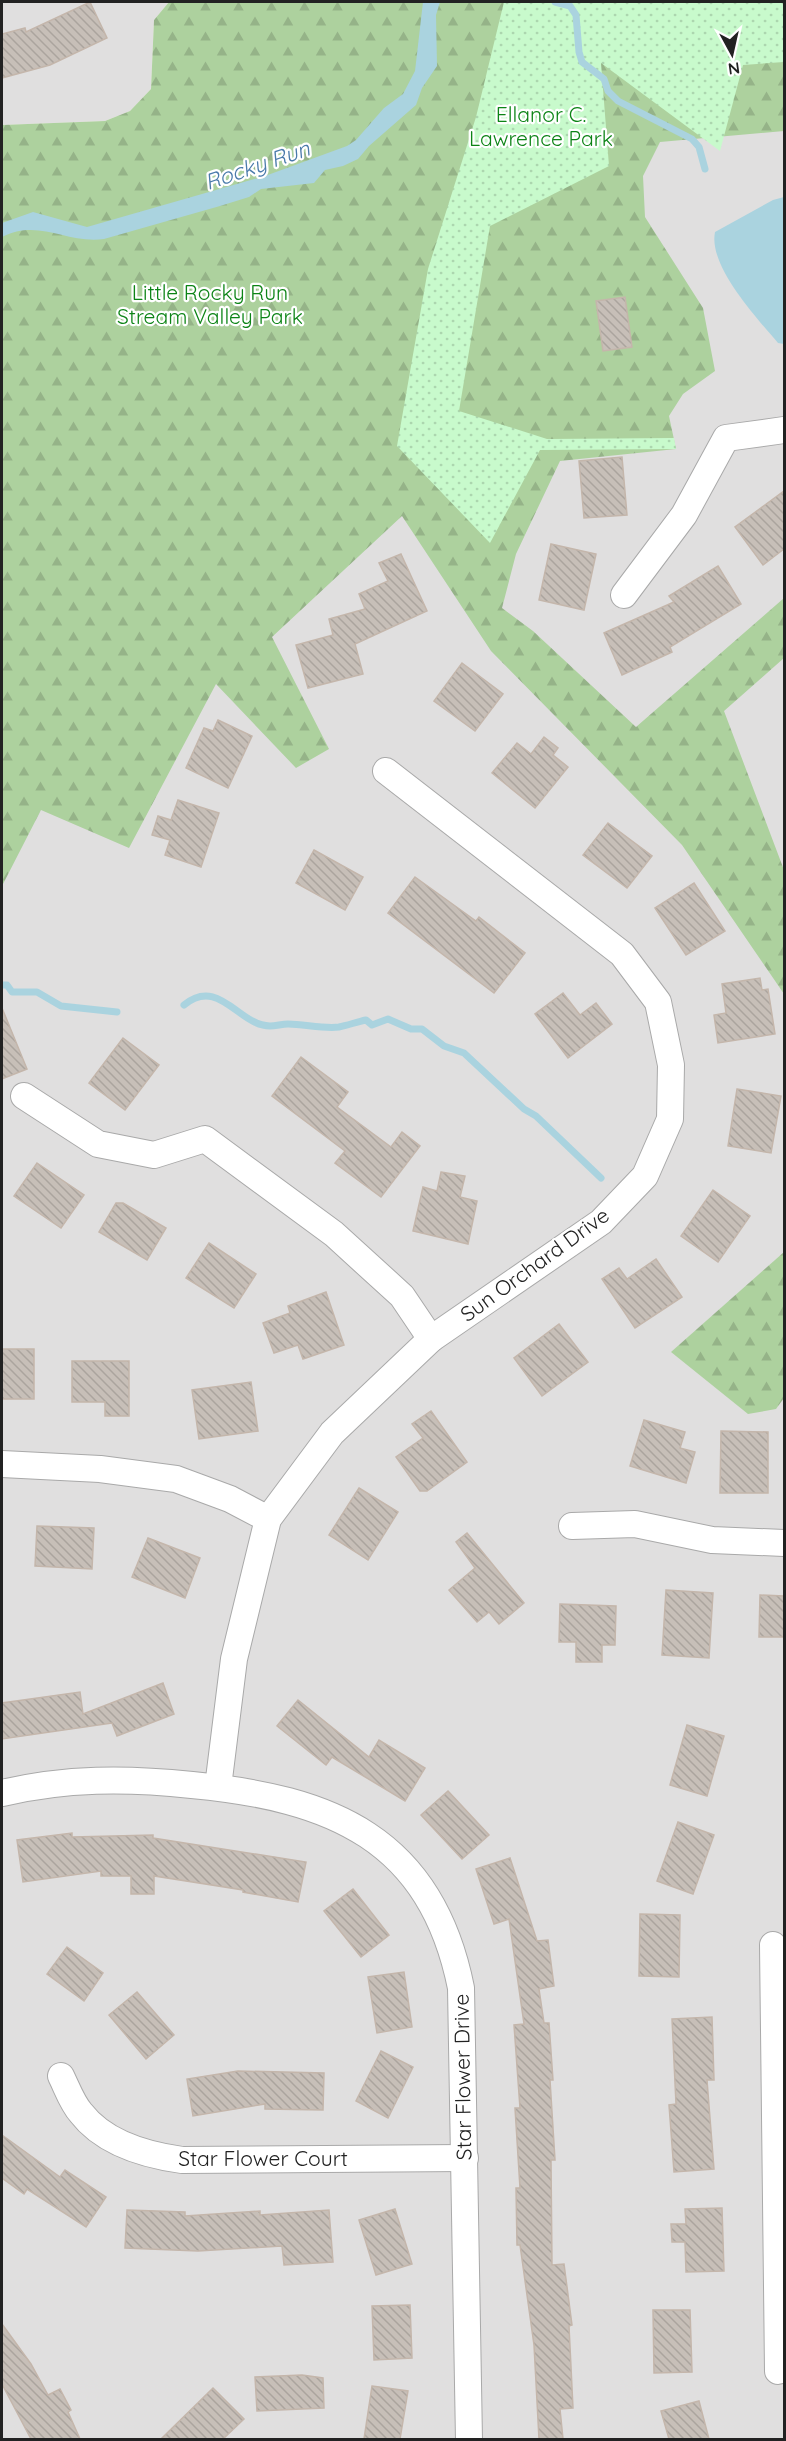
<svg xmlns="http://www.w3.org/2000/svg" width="786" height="2441" font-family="Quicksand,sans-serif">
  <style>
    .residential { fill: #e0dfdf }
    .forest { fill: url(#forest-firs) }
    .park { fill: url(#park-dots) }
    .water { fill: #aad3df }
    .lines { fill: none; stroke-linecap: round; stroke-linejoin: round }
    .stream { stroke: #aad3df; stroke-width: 7 }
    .building { fill: url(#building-back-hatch); stroke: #c4b6ab; stroke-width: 1.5 }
    .minor-casing { stroke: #a9a9a9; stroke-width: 28 }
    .minor { stroke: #fff; stroke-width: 26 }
    .labels { text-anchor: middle; stroke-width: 4.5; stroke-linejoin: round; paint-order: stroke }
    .park-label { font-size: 21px; fill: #0c8416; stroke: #fff }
    .street-label { font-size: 21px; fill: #222; stroke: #fff }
    .water-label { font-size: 22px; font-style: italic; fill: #4a7aab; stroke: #fff }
  </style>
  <defs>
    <pattern id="forest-firs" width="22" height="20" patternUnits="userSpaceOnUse" patternTransform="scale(1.5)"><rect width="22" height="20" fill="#add19e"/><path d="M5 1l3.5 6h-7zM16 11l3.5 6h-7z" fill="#95b388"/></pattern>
    <pattern id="park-dots" width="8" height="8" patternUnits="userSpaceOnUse" patternTransform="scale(1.5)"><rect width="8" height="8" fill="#c8facc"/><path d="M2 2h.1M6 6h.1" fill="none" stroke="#acd6af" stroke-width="1.8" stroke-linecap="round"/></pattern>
    <pattern id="building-back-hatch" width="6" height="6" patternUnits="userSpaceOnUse" patternTransform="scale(1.5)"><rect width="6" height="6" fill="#c7bfb8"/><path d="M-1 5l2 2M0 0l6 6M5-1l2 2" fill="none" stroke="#aba49e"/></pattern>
  </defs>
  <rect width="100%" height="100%" fill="#f2efe9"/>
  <!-- residential -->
  <g class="residential">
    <path d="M2,2H169L154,20L151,89L130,111L105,121L2,125Z"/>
    <path d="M784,2V2439H2V402Z"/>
  </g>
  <!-- forest -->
  <g class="forest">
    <path d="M169,2H784V131L660,142L643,176L645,217L703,308L715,371L683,394L669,416L676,449L560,461L516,554L502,608L533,631L636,727L784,598V658L724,711L784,870V994L682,845L491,651L402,516L272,637L329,749L296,768L216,684L129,848L41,810L2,886V125L105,121L130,111L151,89L154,20Z"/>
    <path d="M784,1252V1398L776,1409L748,1414L671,1352Z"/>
  </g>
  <!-- park -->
  <path class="park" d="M504,2H784V62L743,65L720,151L601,63L609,166L490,226L459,411L547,439L674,438L676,449L540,450L490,543L397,446L428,269L476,117Z"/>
  <!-- water -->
  <g class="water">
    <path d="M423,2H440L436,15L437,66L422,88L416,105L369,146L358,159L343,166L325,170L314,183L261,189L249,197L220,206L104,239C66,244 39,218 2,237V223L33,212L87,227L265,176L347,146L356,140L384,108L403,94L415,71Z"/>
    <path d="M784,197V344L778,343C757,318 708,266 715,232L773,200Z"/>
  </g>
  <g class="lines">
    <!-- stream -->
    <g class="stream">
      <path d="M555,2L570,6L576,15L579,52L582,62L604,79L608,91L618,101L692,139L699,147L705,169"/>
      <path d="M2,985H7L12,992H37L61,1006L117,1012"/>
      <path d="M184,1005C219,976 239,1026 270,1026C276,1026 282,1024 288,1024C304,1024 323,1029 339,1027C348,1025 357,1022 366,1020L372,1025L388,1019L411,1029H422L444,1046L464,1053L524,1109L536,1116L601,1178"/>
    </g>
  </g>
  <!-- building -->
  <g class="building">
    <path d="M90,2L107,38L50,65L2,78V34L25,28L26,32Z"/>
    <path d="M625,297L632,347L603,351L596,301Z"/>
    <path d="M622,457L627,515L584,518L579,461Z"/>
    <path d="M784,491V549L763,565L735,527Z"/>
    <path d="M551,544L596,554L584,610L539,600Z"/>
    <path d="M401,554L427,611L355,644L363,674L308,688L296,645L333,635L329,619L365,609L359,594L388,581L379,563Z"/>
    <path d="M718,566L741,604L670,647L672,652L622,675L604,633L674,602L669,596Z"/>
    <path d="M462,663L503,694L475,731L434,701Z"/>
    <path d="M218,720L252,736L228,788L186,768L204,728L213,731Z"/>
    <path d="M544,737L558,748L553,755L568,767L535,808L492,773L517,743L531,754Z"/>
    <path d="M178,800L219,813L201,867L165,855L170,840L152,835L158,816L171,820Z"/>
    <path d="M608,823L652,856L627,888L583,855Z"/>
    <path d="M314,850L363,877L345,910L296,883Z"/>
    <path d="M415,877L476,921L479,917L525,953L494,993L388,913Z"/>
    <path d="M694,883L725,931L686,955L655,908Z"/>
    <path d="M760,978L762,990L768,989L775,1034L718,1043L714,1015L726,1013L722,984Z"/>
    <path d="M563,993L580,1015L596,1003L612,1024L568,1058L535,1014Z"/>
    <path d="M2,1008L27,1069L2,1079Z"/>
    <path d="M123,1038L159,1065L125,1110L89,1083Z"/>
    <path d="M301,1057L348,1092L337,1107L391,1147L402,1132L420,1146L381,1197L335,1163L345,1151L272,1096Z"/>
    <path d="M737,1089L781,1096L771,1153L728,1146Z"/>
    <path d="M37,1163L84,1195L61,1228L14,1196Z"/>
    <path d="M441,1172L465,1176L460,1197L477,1201L468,1244L413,1231L423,1187L437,1191Z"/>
    <path d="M713,1190L750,1216L718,1262L681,1236Z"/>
    <path d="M116,1203H123L166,1228L147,1260L99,1232Z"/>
    <path d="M209,1243L256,1274L234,1308L186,1278Z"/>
    <path d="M656,1259L682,1297L635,1328L602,1279L619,1268L627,1279Z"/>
    <path d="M326,1292L344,1345L303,1359L298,1345L274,1353L263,1323L290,1313L288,1306Z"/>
    <path d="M559,1324L588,1362L542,1396L514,1358Z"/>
    <rect x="2" y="1349" width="32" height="50"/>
    <path d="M72,1361H129V1416H105V1402H72Z"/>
    <path d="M251,1382L258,1431L199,1439L192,1390Z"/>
    <path d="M431,1411L467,1462L427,1491H420L396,1457L423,1438L412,1424Z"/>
    <path d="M644,1420L685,1432L680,1448L695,1452L686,1483L630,1466Z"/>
    <path d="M721,1431L768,1432V1493H720Z"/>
    <path d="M359,1488L398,1512L368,1560L329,1535Z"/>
    <path d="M37,1526L94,1528L92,1569L35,1566Z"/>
    <path d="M467,1533L524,1603L499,1624L489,1612L477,1622L449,1590L475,1568L456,1542Z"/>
    <path d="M148,1538L200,1558L185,1598L132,1577Z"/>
    <path d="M666,1590L713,1593L709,1658L662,1655Z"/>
    <path d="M760,1595L784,1596V1637H759Z"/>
    <path d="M560,1604L616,1606L615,1645H602V1662H576V1642H559Z"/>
    <path d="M163,1683L174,1714L117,1736L112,1723L2,1739V1703L80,1692L83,1714Z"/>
    <path d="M298,1700L369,1757L379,1740L425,1768L405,1801L332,1757L326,1765L277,1726Z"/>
    <path d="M687,1725L724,1736L707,1796L670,1785Z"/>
    <path d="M448,1791L489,1835L462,1859L421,1815Z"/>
    <path d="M678,1822L714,1835L693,1894L657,1881Z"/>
    <path d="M72,1833V1837L153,1835V1838L306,1862L298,1902L243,1892V1890L154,1876V1894H131V1876H101V1871L23,1882L17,1840Z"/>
    <path d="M510,1858L537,1941L548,1940L554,1986L539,1989L544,2023H549L553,2080H550L555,2160H551L552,2265L564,2264L572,2325L569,2326L573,2408L560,2409L563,2439H539L534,2345L520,2245H517L516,2188H520L515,2108H520L514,2025L524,2024L509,1919L494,1924L476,1869Z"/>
    <path d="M353,1889L389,1935L361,1957L324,1911Z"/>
    <path d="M640,1914L680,1915L679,1977L639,1976Z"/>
    <path d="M67,1947L103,1973L84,2001L47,1974Z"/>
    <path d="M404,1972L412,2027L377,2033L368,1977Z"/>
    <path d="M137,1992L174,2035L146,2059L109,2015Z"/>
    <path d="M712,2017L714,2080H707L714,2169L674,2172L669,2105L676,2104L672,2019Z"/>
    <path d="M381,2051L413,2067L388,2118L356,2101Z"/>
    <path d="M238,2071L324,2073L323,2110L265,2109V2104L193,2116L187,2079Z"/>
    <path d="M2,2135L60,2177L65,2170L106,2197L86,2227L27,2189L24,2194L2,2178Z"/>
    <path d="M722,2208L724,2271L686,2272L685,2242H672L671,2224H686L685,2209Z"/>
    <path d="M395,2209L412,2264L376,2275L359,2220Z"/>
    <path d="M127,2210L185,2212V2216L260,2211V2215L329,2210L333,2262L284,2265L282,2246L198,2251L125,2248Z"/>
    <path d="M410,2305L412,2358L374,2360L372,2306Z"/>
    <path d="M653,2310H690L692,2372L654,2373Z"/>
    <path d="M2,2324L31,2364L48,2395L60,2389L71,2410L68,2412L80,2439H31L2,2384Z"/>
    <path d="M302,2375L323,2378L324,2408L257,2411L255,2377Z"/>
    <path d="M372,2386L408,2391L400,2439H364Z"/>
    <path d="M213,2388L244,2419L223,2439H161Z"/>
    <path d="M699,2401L709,2439H669L661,2411Z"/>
  </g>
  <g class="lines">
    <defs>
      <g id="minor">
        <path d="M624,595L684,515L726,438L784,430"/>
        <path d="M24,1096L98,1144L154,1155L205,1139L334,1234L402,1296L431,1339"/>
        <path d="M2,1464L100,1469L176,1479L230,1499L268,1519"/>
        <path d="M572,1526L635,1524L712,1540L784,1543"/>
        <path d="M218,1787L234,1659L268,1519L332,1433L431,1339L601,1222L645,1176L670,1119L671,1065L658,1002L622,954L386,771"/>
        <path d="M2,1793C66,1778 126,1778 192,1785C331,1798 431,1838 461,1988L469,2440"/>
        <path d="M773,1945L778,2371"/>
        <path d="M61,2076C67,2088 72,2103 81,2113C104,2143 146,2155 182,2160L465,2158"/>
      </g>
    </defs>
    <!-- minor casing -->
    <use href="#minor" class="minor-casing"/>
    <!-- minor -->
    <use href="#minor" class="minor"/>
  </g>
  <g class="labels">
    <!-- park labels -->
    <g class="park-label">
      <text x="541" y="122">Ellanor C.<tspan x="541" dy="24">Lawrence Park</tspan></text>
      <text x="210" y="300">Little Rocky Run<tspan x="210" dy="24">Stream Valley Park</tspan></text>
    </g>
    <!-- street labels -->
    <g class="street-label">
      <text transform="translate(535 1265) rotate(-36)" y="7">Sun Orchard Drive</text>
      <text transform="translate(463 2077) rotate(-91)" y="7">Star Flower Drive</text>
      <text x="263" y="2166">Star Flower Court</text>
    </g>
    <!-- water labels -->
    <g class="water-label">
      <text transform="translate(257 165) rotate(-19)" y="8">Rocky Run</text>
    </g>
  </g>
  <!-- border -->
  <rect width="786" height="2441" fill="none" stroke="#222222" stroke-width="6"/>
  <!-- north arrow -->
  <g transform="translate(732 54) rotate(172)" stroke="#ffffff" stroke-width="4.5" paint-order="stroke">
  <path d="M0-4.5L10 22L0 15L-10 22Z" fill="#222222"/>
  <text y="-9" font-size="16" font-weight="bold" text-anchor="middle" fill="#222222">N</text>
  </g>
</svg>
